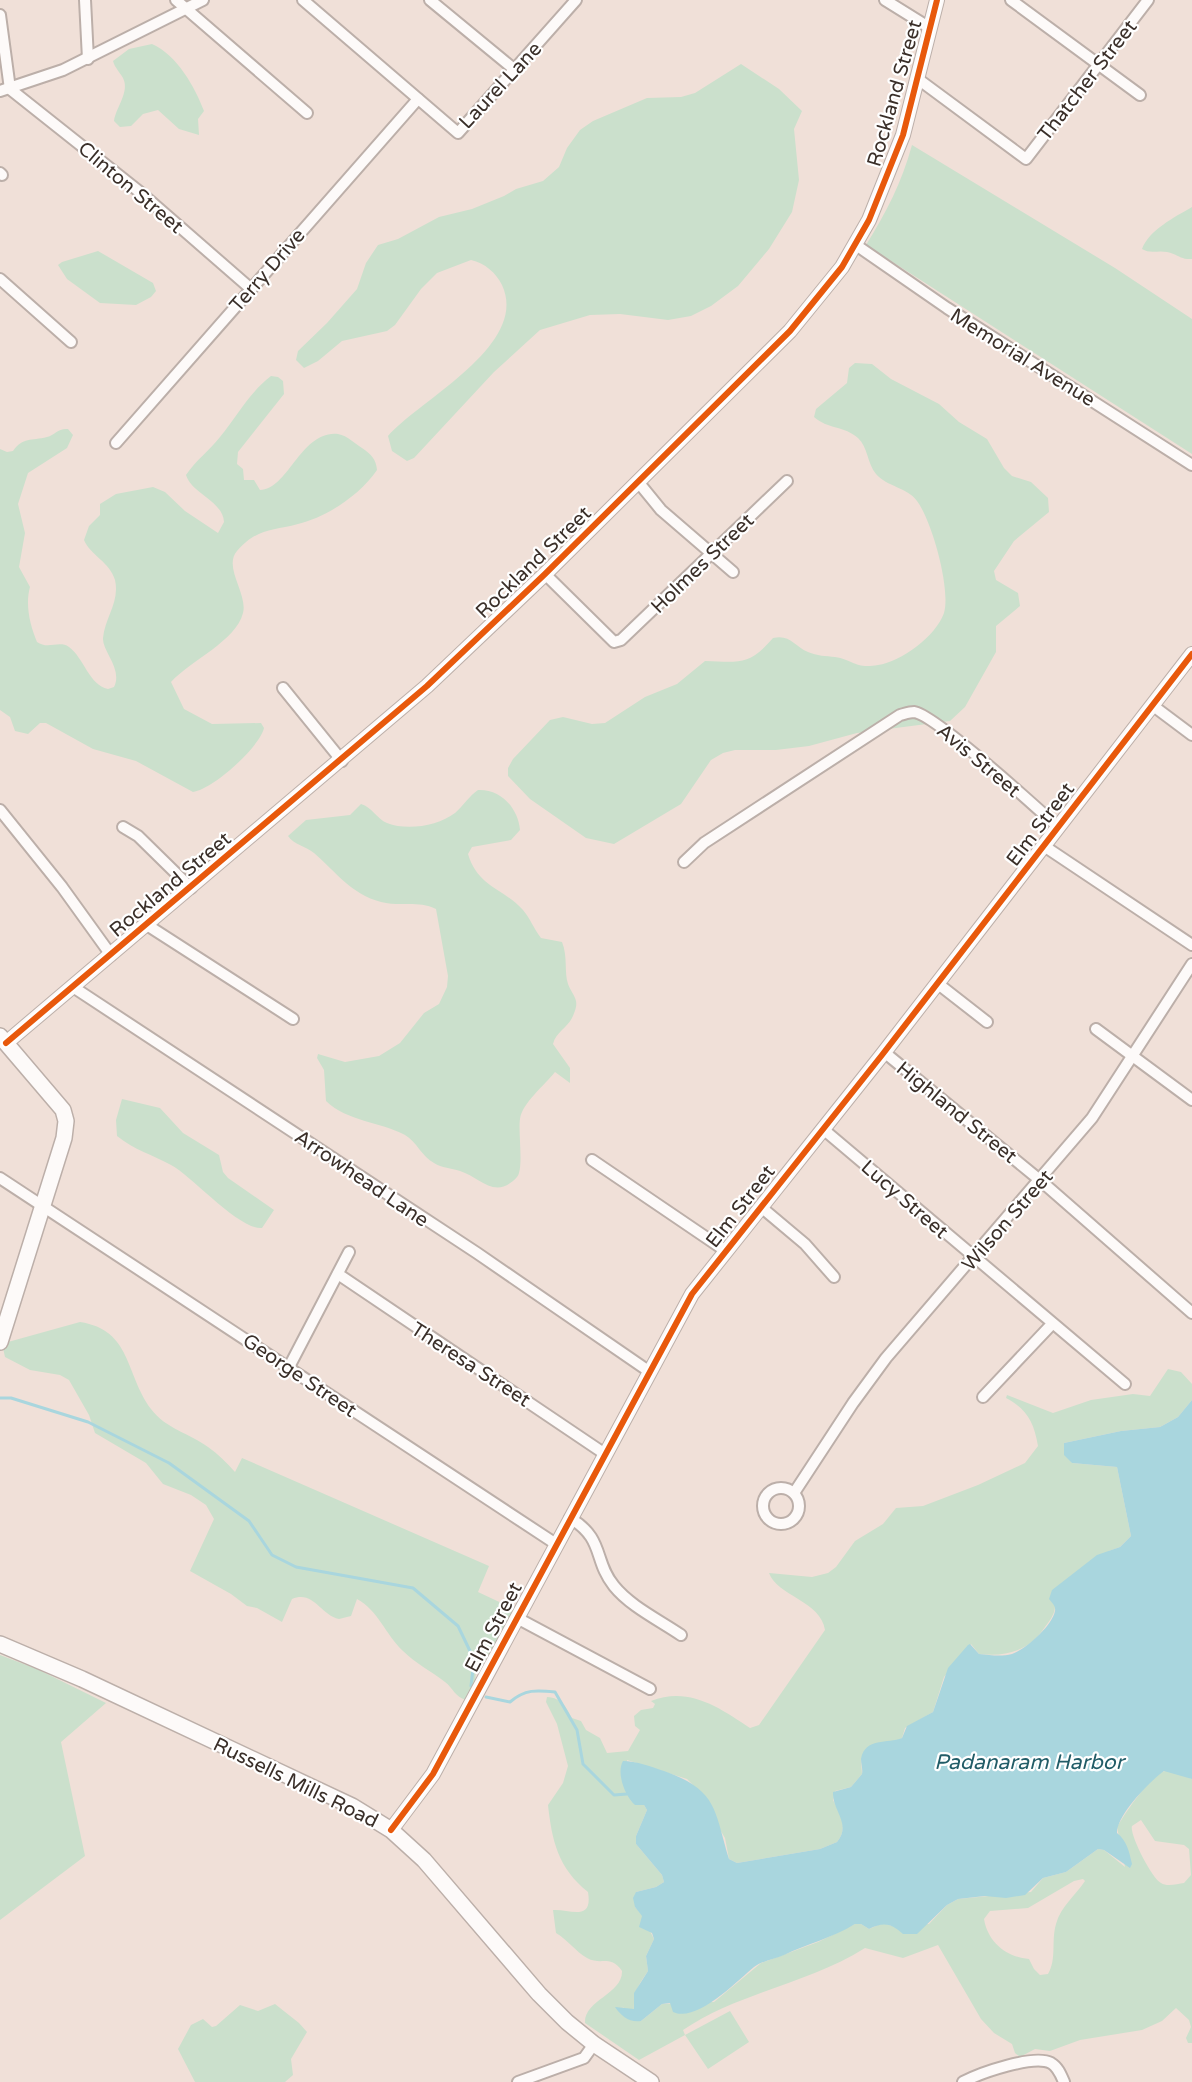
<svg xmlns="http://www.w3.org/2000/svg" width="1192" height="2082" font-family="'Varela Round',sans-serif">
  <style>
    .green { fill: #cbe0cc; fill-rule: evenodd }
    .water { fill: #a9d6de }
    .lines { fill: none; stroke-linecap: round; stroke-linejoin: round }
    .stream { stroke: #a9d6de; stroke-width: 3 }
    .minor-casing { stroke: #bcafa9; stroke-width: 14 }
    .tertiary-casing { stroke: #bcafa9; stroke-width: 16 }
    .secondary-casing { stroke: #bcafa9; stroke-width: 18 }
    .minor { stroke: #fdfaf9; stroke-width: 10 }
    .tertiary { stroke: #fdfaf9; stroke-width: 14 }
    .secondary { stroke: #fdfaf9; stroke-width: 15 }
    .cycleway-casing { stroke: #fff; stroke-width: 10 }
    .cycleway { stroke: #e8590c; stroke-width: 6 }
    .labels { text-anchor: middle; stroke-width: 4.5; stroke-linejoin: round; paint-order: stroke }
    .street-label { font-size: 20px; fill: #3a2f29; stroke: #fff }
    .water-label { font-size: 21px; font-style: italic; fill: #215c67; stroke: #fff }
  </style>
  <rect width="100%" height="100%" fill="#f0e0d8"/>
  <!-- green -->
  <g class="green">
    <path d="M152,44C177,55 195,87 204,111L198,119L199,135L179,129L158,110L143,114L131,126L120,127L114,121C116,107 130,92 123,78C119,71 115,68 113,61L129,49Z"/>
    <path d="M741,64L779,89L802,111L794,129L799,180L792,212L769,249L738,286L711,306L691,316L668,320L620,314L590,315L540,330L494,372L414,458L407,461L392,451L388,436C419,400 530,345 502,285C496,273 485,263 471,260L437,273L421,289L395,325L387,331L342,341L318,361L304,368L296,360L298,351L327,323L357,289L366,263L378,245L398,239L439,217L472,209L504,196L516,189L543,181L559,167L567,148L580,130L593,121L647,98L681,97L695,93Z"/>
    <path d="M912,145L1115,268L1192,319V454L866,245C886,213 902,182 912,145Z"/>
    <path d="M1192,207V259C1181,260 1177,254 1167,252C1158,250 1150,254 1142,249C1149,230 1175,217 1192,207Z"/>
    <path d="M98,251L153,283L156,291L151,297L136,305L100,303L67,279L58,265L62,262Z"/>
    <path d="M855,363L872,364L891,379L939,404L959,422L987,439L1004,468L1012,476L1031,482L1048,498L1049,512L1014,541L994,571L996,580L1018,593L1020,606L996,626V652L965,707L950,721L857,733L809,746L776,750H735L723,753L711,760L681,804L614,844L586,838L530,799L508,776V768L513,759L550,720L563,717L592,724L605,723L645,697L677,684L705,661C739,662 749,666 773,638C790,634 794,646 808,652C817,656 826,656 835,657C854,660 855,669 878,665C901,662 936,636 944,613C951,589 932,521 917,501C907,487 887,487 876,474C867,463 868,447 858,438C845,426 827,429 814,417L816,409L847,383L849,368Z"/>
    <path d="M271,376L278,377L283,381L284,394L238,452L237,464L243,469L244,480H254L260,490C288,490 301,430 338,434C348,436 354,443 362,448C371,454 376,459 377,470C360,495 327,517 298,524C272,531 257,528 237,551C223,567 248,594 243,613C236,641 190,661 171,682L184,709L212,724L261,723L264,728C259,748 213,789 193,792L136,761L93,749L46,723H40L28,734L15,731L10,717L0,710V449L7,452L13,451C23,437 31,441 47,437C55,435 58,428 68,429L73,435L67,448L28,473L18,504L25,533L19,567L30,587C25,605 30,625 37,642C48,650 59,640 69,647C84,658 89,685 108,689L114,687C123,669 102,651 103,638C105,617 120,602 115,580C110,562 90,555 84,540L89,526L100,515V504L116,494L153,487L165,492L185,511L218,533L224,522C223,501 192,494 186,475C196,460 209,451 220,437C237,416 249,393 271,376Z"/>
    <path d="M478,790C501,789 518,808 520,830L511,840L472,847L468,854C478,887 503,888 523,910C530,918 534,929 541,938L562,942C568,957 564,972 568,984C574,999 581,999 572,1018C567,1028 556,1032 553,1044L570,1068V1083L555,1072C545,1085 522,1103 520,1119C518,1133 524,1169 517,1177C495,1201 480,1177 460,1171C451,1168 442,1168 434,1163C422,1157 417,1142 405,1135C379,1121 348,1122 326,1101L324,1070L317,1058L318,1054L345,1062L379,1056L400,1043L424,1013L439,1004L447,987L448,976L436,909C418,900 400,907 381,902C351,894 337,873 314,853C306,846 294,845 288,836L306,820L350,815L361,804C372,807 377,819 387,823C407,831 438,826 455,813C463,806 470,795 478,790Z"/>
    <path d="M122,1099L160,1108L183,1133L219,1155L223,1172L228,1178L274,1210L262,1228C239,1230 192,1176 171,1165C153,1155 134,1150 117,1136L116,1120Z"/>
    <path d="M80,1322C132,1330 125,1374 151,1409C166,1429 189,1433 208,1447C218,1454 227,1463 235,1472L242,1458L489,1566L478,1592L514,1609L483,1666L476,1663L475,1692L466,1700C455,1697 453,1688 445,1682C431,1671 416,1664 403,1651C385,1634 378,1610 357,1599L351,1616L339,1619C320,1615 314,1590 292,1599L282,1622L257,1608L247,1606L231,1594L190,1571L214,1519L206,1505L191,1495L163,1484L146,1463L95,1433L89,1415L69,1380L60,1375L30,1370L5,1357L3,1348L8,1342Z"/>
    <path d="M1168,1369L1181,1372L1192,1384V1400L1178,1417L1160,1427L1121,1431L1064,1443L1072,1463L1117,1467L1131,1536L1120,1547L1109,1551L1055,1606C1055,1614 1050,1620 1045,1627C1029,1651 1007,1657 979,1654L971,1644L944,1677L933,1712L905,1728L902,1738L861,1760L862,1774L851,1787L835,1791L833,1800C840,1814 849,1827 837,1842L820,1849L737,1863L729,1859L725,1838L694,1786L687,1779L627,1760L631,1801L644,1805L647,1810L636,1836V1844L662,1875L664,1882L656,1887L636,1892L635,1907L642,1915L654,1939L646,1956L648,1971C639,1984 633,1993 634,2010L629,2011L621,2006L641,2021L662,2004L714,2002L761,1963L818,1942L855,1924H861L869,1929L883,1923L892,1926L929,1924L947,1905L958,1899L1031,1892L1043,1878L1066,1872L1098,1849L1104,1850L1125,1867L1117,1827C1124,1815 1151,1774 1165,1771C1173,1769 1185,1776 1192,1779V2043H1188L1186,2038L1191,2027L1189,2020L1176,2008L1162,2021L1142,2030L1080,2040L1050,2051L1035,2049L1020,2057L1015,2053L1012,2044L994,2033L981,2019L938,1945L903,1958L865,1948C808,1984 739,1992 683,2030L685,2035L730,2011L749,2042L708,2069L685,2035L639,2060L585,2023C584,2000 623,1994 622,1971C610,1954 601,1966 587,1958C575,1951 568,1940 556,1933L553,1910C570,1909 593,1922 588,1892C558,1868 552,1841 548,1805L563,1783L568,1766L557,1724L546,1702L547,1697C562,1698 566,1707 572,1718L581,1721L586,1730L600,1738L607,1753L628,1751L640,1730L635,1726L634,1716L641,1710L653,1708L655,1704L651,1701C688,1686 719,1707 750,1728L759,1725L825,1630C821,1601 777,1596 769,1573L812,1577L828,1573L836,1567L855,1541L883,1524L896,1508L923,1506L978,1485L1025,1463L1038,1446C1034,1422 1027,1409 1006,1398L1007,1395L1053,1413L1091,1400L1133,1394L1150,1396ZM1141,1820L1155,1841L1184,1845L1189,1849L1191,1875L1184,1883C1177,1884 1167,1887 1161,1883C1152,1879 1129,1834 1132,1826ZM1083,1879L1085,1881C1075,1896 1061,1906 1056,1924C1051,1941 1057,1959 1048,1974L1040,1975L1034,1969L1029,1959C1007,1957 988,1943 984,1919L990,1911L1028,1908L1074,1881Z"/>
    <path d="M0,1655L37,1669L106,1703L61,1742L85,1856L0,1920Z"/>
    <path d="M275,2004L299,2023L307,2032L291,2059L293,2075L285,2082H195L178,2049L191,2025L203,2019L212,2027L216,2026L240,2005L258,2011Z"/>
  </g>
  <!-- water -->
  <path class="water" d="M1192,1400V1779L1164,1771C1150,1781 1116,1816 1117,1833C1127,1841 1129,1851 1132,1864L1130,1868L1104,1850L1098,1849L1066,1872L1043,1878L1025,1895L1006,1898L985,1896L958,1899L947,1905L917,1934H903C891,1923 883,1922 869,1929L861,1924H855C832,1938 807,1944 784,1955C775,1959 762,1961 754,1967C737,1981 697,2023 673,2012L670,2003L662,2004L641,2021C630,2023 621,2016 615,2007L634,2009V1993L648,1971L646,1956L654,1939L652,1933L639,1927L642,1916L635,1907L633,1898L636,1892L656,1887L664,1882L662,1875L636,1844V1836L647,1810L644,1805H635C625,1796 616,1773 623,1761C636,1761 652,1767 664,1771C718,1790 714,1810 729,1859L737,1863L820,1849L837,1842C852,1823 832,1811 833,1792L851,1787L862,1774C863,1769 861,1764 861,1759C865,1737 888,1744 902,1738L907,1726L933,1712L948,1668L968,1645L970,1644L979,1654C990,1655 1001,1657 1012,1654C1026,1649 1052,1626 1055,1611C1056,1606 1052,1603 1049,1599L1052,1590L1097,1555L1120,1547L1131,1536L1117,1467L1072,1463L1064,1455V1443L1121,1431L1160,1427L1178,1417Z"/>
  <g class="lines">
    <!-- stream -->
    <g class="stream">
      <path d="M0,1398H11L88,1422L169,1463L249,1521L272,1555L296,1567L413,1588L458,1626L470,1651L473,1669L471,1686"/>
      <path d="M486,1697L510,1702C525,1689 537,1690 555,1692L577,1730L583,1764L614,1795L627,1794"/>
    </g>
    <defs>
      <g id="minor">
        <path d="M85,0L88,59"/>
        <path d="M176,0L307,113"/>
        <path d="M303,0L458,133L576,0"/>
        <path d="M430,0L515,70"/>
        <path d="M885,0L930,28"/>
        <path d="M1011,0L1140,95"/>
        <path d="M0,15L10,89L141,193L250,288"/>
        <path d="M918,79L1026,159L1148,0"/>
        <path d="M0,91L63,70L203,0"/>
        <path d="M0,173L2,175"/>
        <path d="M856,245L947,308L1192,465"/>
        <path d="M0,279L71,342"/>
        <path d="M116,443L418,99"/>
        <path d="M639,483L661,510L733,572"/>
        <path d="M545,574L614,642L621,640L787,481"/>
        <path d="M283,688L342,761"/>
        <path d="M1152,705L1192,735"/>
        <path d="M0,810L62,887L111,955"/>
        <path d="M123,827L138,836L191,888"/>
        <path d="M1044,846L1192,945"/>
        <path d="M684,862L704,843L900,715C904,714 910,712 914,712C934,714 1037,808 1058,827"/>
        <path d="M147,925L293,1019"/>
        <path d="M937,983L987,1022"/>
        <path d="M73,987L477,1253L650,1372"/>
        <path d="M1096,1029L1192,1100"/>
        <path d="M884,1052L1041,1181L1192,1313"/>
        <path d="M823,1129L1125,1384"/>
        <path d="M592,1160L726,1251"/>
        <path d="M0,1178L556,1544"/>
        <path d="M761,1207L805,1244L834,1277"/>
        <path d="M338,1274L605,1454"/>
        <path d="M289,1367L349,1252"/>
        <path d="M983,1397L1052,1324"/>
        <circle cx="781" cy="1506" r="18"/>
        <path d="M794,1493L853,1403L886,1358L1092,1118L1192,964"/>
        <path d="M570,1518C605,1539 593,1560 614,1586C630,1606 659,1620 681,1635"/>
        <path d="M517,1618L650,1689"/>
        <path d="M518,2082L584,2058L594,2044"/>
        <path d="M963,2082C980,2073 1034,2054 1051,2063C1058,2067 1061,2075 1064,2082"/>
      </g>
      <g id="tertiary">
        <path d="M6,1043L427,686L545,574L790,331L842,267L869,220L903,135L937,0"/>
        <path d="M391,1830L433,1774L692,1294L882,1055L1192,654"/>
      </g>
      <g id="secondary">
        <path d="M0,1036L63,1110L66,1121L64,1138L0,1342"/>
        <path d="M0,1644L82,1679L352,1806L391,1830L424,1860L539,1994L567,2022L594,2044L651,2082"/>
      </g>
    </defs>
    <!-- minor casing -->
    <use href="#minor" class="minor-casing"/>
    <!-- tertiary casing -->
    <use href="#tertiary" class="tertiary-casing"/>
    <!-- secondary casing -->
    <use href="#secondary" class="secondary-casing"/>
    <!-- minor -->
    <use href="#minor" class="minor"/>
    <!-- tertiary -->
    <use href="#tertiary" class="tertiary"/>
    <!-- secondary -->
    <use href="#secondary" class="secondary"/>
    <defs>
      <g id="cycleway">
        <path d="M6,1043L427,686L545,574L790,331L842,267L869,220L903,135L937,0"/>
        <path d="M391,1830L433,1774L692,1294L882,1055L1192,654"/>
      </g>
    </defs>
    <!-- cycleway casing -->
    <use href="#cycleway" class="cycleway-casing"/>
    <!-- cycleway -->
    <use href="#cycleway" class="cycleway"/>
  </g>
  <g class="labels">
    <!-- street labels -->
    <g class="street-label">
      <text transform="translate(1087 80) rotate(-52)" y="7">Thatcher Street</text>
      <text transform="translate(500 85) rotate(-47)" y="7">Laurel Lane</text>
      <text transform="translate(894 93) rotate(-74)" y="7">Rockland Street</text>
      <text transform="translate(131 187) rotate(40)" y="7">Clinton Street</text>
      <text transform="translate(267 270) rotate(-49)" y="7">Terry Drive</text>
      <text transform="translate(1023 357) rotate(32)" y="7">Memorial Avenue</text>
      <text transform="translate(533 562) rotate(-44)" y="7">Rockland Street</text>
      <text transform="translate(702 563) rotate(-44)" y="7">Holmes Street</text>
      <text transform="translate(979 760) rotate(40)" y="7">Avis Street</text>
      <text transform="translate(1040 824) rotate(-53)" y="7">Elm Street</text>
      <text transform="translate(170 884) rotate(-40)" y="7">Rockland Street</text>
      <text transform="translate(957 1112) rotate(39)" y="7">Highland Street</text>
      <text transform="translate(362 1178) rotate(34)" y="7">Arrowhead Lane</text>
      <text transform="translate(905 1199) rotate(41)" y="7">Lucy Street</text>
      <text transform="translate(740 1206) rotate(-52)" y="7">Elm Street</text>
      <text transform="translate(1007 1220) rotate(-49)" y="7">Wilson Street</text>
      <text transform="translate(471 1364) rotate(33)" y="7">Theresa Street</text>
      <text transform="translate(300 1375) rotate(34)" y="7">George Street</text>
      <text transform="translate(493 1627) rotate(-62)" y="7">Elm Street</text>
      <text transform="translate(296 1782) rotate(26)" y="7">Russells Mills Road</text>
    </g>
    <!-- water labels -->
    <g class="water-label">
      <text x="1029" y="1769">Padanaram Harbor</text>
    </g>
  </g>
</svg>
